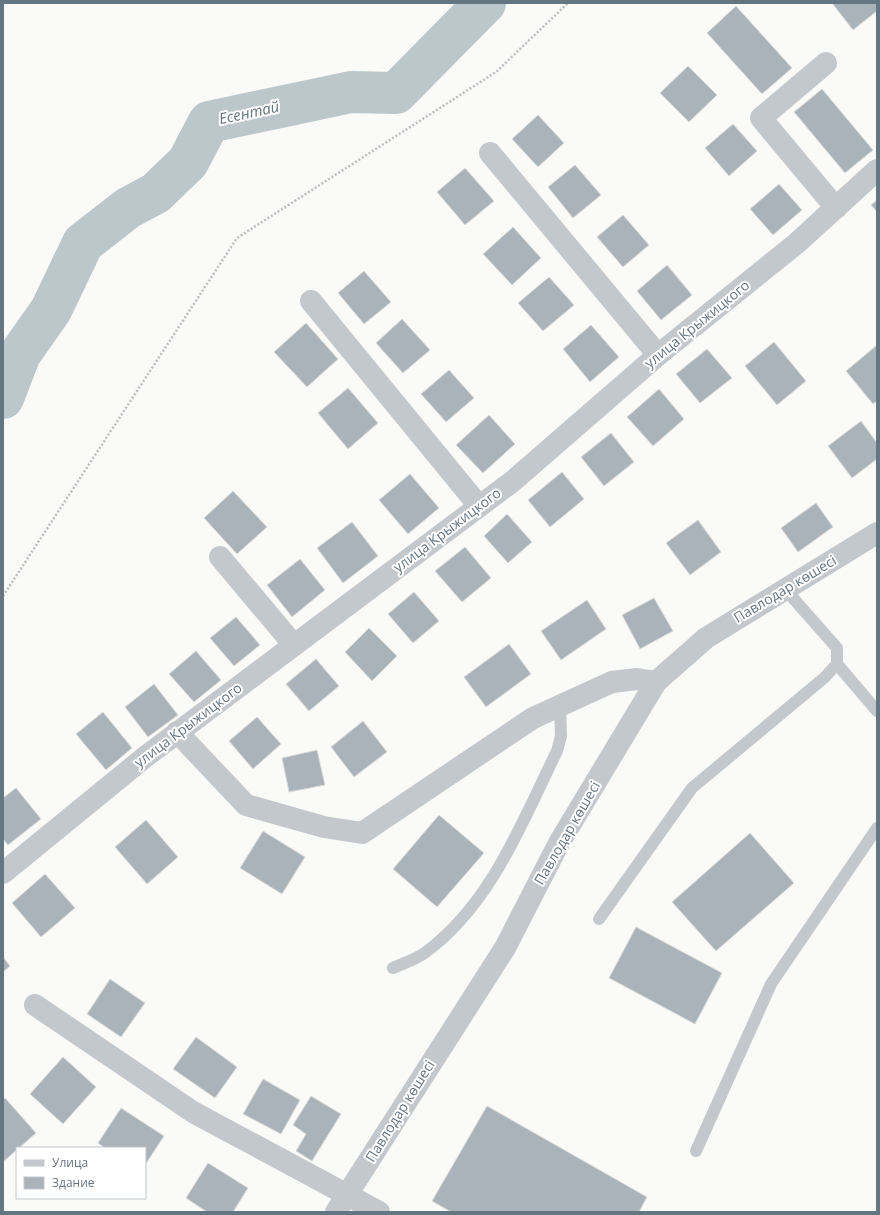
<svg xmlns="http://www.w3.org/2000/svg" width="880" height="1215" font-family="'Open Sans',sans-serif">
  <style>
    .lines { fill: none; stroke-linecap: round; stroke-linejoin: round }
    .river { stroke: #bbc7cb; stroke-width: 42 }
    .building { fill: #aab3b9; stroke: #dcdcda }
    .path { stroke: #bbbfc2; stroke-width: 2.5; stroke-dasharray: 2 2; stroke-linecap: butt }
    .service { stroke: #c3c8cc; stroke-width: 12 }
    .minor { stroke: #c3c8cc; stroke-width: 22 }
    .tertiary { stroke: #c3c8cc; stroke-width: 22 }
    .labels { text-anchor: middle; stroke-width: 4; stroke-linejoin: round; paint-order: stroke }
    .street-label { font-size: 14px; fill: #657683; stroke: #fff }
    .water-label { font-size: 15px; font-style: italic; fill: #60757c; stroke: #fff }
  </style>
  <rect width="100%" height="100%" fill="#fafaf8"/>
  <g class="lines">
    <!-- river -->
    <path class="river" d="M3,398L20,354L51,310L83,243L128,208L156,193L188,162L209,122L351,92L396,93L485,3"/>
  </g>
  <!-- building -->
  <g class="building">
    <path d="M832,3H877V11L853,30Z"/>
    <path d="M736,6L792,68L762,94L707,33Z"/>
    <path d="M688,66L717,95L689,122L660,93Z"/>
    <path d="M822,89L873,150L845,173L794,112Z"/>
    <path d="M538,115L564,143L538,167L512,139Z"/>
    <path d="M733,124L757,151L729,176L705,148Z"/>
    <path d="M575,165L601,195L573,218L548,187Z"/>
    <path d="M465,168L494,201L465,225L437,192Z"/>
    <path d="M779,184L802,210L773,235L750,209Z"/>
    <path d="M877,200V212L871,205Z"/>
    <path d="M623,215L649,245L623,267L597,237Z"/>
    <path d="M513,227L541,258L512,285L483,254Z"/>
    <path d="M667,265L692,295L661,320L637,291Z"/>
    <path d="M364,271L391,302L364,324L338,293Z"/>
    <path d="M549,277L574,305L543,331L518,303Z"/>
    <path d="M402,319L430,350L403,373L376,343Z"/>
    <path d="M306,323L338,359L307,387L274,352Z"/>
    <path d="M591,325L619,357L590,382L563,349Z"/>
    <path d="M774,342L806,381L777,405L745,366Z"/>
    <path d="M877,345V401L873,404L846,371Z"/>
    <path d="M707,349L732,378L700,403L676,374Z"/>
    <path d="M449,370L474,398L446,422L421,394Z"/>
    <path d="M348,388L378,423L348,449L318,413Z"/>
    <path d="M659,389L684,419L653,446L627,417Z"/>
    <path d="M489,415L515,444L483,473L456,445Z"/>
    <path d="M861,421L877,443V459L852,478L828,446Z"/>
    <path d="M611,433L634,462L604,486L581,457Z"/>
    <path d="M562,472L584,499L550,527L528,500Z"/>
    <path d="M410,474L439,508L408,534L379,500Z"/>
    <path d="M233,491L267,527L237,554L204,518Z"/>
    <path d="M816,503L833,527L798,552L781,528Z"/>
    <path d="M507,514L532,542L508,563L484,536Z"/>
    <path d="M698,520L721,552L690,575L666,543Z"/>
    <path d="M352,522L378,556L343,583L317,548Z"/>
    <path d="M465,547L491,578L462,602L435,571Z"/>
    <path d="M300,559L325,590L292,617L267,585Z"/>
    <path d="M414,592L439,621L413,643L388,614Z"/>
    <path d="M654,598L673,631L640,649L622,615Z"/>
    <path d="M587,600L606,629L561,660L541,631Z"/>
    <path d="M236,617L260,645L234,666L210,638Z"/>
    <path d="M369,628L397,656L372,681L345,652Z"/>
    <path d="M509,644L531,674L486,707L464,677Z"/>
    <path d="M196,651L221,680L194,702L169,674Z"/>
    <path d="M316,659L339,686L309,711L286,684Z"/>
    <path d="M154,684L178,715L148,737L125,707Z"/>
    <path d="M103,712L132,748L106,770L76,734Z"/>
    <path d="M257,717L281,744L253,769L229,741Z"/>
    <path d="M363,721L387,752L354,777L331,747Z"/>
    <path d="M317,750L325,785L289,792L282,758Z"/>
    <path d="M16,788L41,819L8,845L3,839V798Z"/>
    <path d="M439,815L484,853L437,907L393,869Z"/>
    <path d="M146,820L178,857L147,884L115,847Z"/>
    <path d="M263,831L305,857L282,894L240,868Z"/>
    <path d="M750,833L794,883L716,951L672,902Z"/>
    <path d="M45,874L75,908L41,937L12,903Z"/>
    <path d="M636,927L722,973L695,1024L609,978Z"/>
    <path d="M3,957L10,966L3,972Z"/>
    <path d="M110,979L145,1003L121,1037L87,1014Z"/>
    <path d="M196,1037L237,1067L215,1098L173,1069Z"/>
    <path d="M63,1057L96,1087L63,1124L30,1094Z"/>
    <path d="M263,1079L300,1100L281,1134L243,1114Z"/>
    <path d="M311,1096L341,1114L312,1161L296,1151L306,1134L293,1125Z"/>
    <path d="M5,1098L36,1133L3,1162V1099Z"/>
    <path d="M487,1106L647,1197L639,1212H451L432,1201Z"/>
    <path d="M121,1108L164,1136L145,1165V1148H105L98,1143Z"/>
    <path d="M208,1163L248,1188L233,1212H207L186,1198Z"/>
  </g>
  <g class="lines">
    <!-- path -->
    <path class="path" d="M3,596L237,238L496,72L568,3"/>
    <!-- service -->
    <g class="service">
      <path d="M837,664L877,711"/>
      <path d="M599,919L692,788L824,678L837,664V648L785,589"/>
      <path d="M393,968C404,963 417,959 426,952C492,903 522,822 557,751L561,736L560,705"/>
      <path d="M696,1151L771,984L877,828"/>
    </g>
    <!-- minor -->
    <g class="minor">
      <path d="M826,63L761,118L836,208"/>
      <path d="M490,153L658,355"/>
      <path d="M311,301L479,506"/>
      <path d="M220,557L294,645"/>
      <path d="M177,732L246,805L324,827L362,833L533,718L612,682L637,679L656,682"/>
      <path d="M3,873L145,757L513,481L658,355L797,243L877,170"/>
      <path d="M35,1005L193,1112L379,1212"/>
    </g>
    <!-- tertiary -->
    <path class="tertiary" d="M336,1212L505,948L559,843L656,682L706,638L877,533"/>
  </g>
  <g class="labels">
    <!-- street labels -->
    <g class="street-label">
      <text transform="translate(697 324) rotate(-39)" y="5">улица Крыжицкого</text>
      <text transform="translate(447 530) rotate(-37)" y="5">улица Крыжицкого</text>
      <text transform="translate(785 589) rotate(-31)" y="5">Павлодар көшесі</text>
      <text transform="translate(188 725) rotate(-37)" y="5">улица Крыжицкого</text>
      <text transform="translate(567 833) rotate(-60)" y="5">Павлодар көшесі</text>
      <text transform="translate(400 1111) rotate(-58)" y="5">Павлодар көшесі</text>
    </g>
    <!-- water labels -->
    <g class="water-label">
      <text transform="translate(249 113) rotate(-12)" y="5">Есентай</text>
    </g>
  </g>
  <!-- border -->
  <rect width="880" height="1215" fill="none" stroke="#657683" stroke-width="8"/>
  <!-- legend -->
  <rect x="16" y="1147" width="130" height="52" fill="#ffffff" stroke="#c1c8cd"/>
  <rect x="24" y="1160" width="20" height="6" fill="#c3c8cc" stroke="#c1c8cd"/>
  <text x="52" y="1167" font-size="12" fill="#657683">Улица</text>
  <rect x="24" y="1177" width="20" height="12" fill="#aab3b9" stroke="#c1c8cd"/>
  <text x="52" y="1187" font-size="12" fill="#657683">Здание</text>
</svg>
